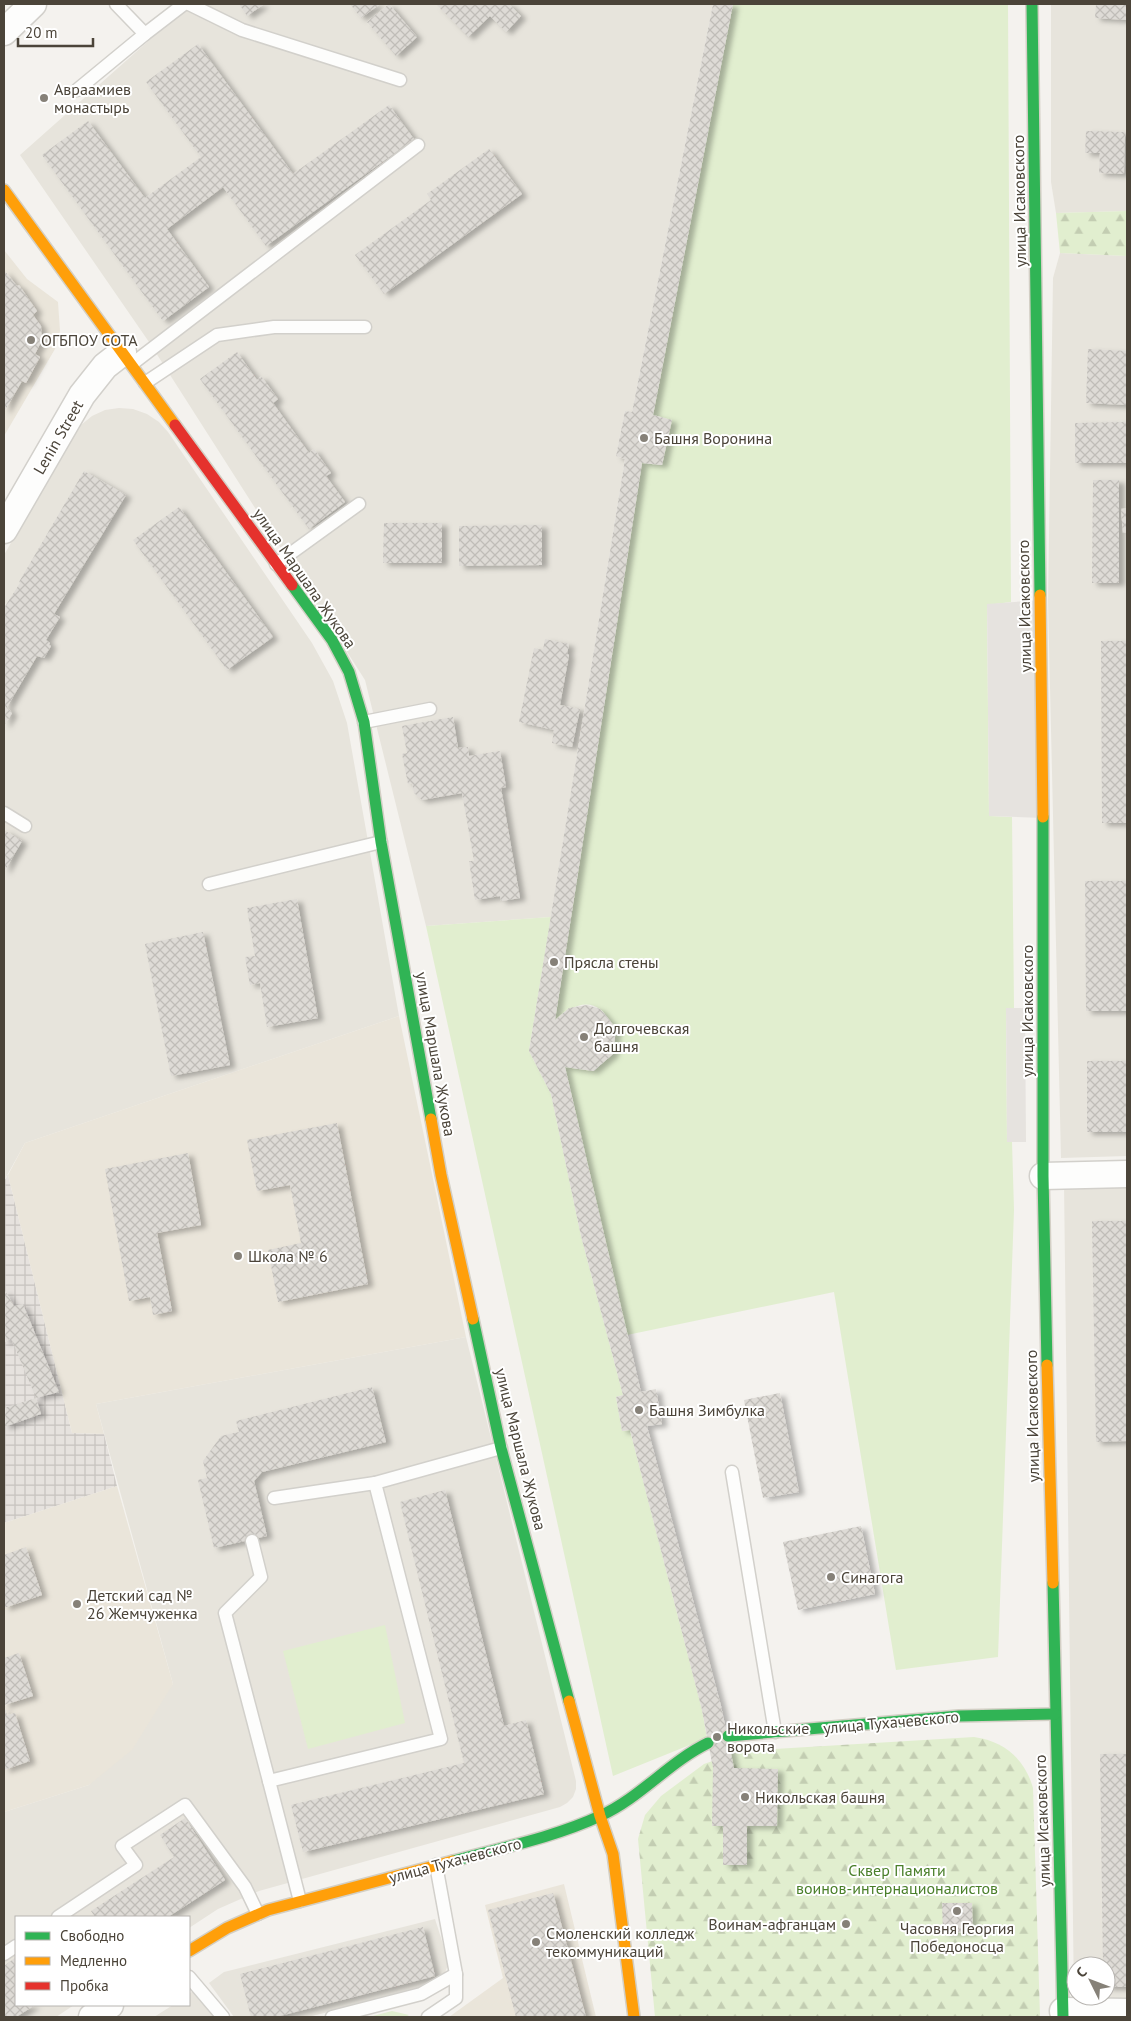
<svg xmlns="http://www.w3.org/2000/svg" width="1131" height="2021" font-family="'PT Sans',sans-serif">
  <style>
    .residential { fill: #e7e4dc; fill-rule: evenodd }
    .industrial { fill: url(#industrial-grid) }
    .education { fill: #eae5da }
    .green { fill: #e1eecf }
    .forest { fill: url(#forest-firs) }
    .parking { fill: #e6e3df }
    .building { fill: url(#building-cross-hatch); filter: url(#shadow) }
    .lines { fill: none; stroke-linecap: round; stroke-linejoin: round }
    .lane-casing { stroke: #d2d0cb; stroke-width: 15 }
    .street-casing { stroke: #d2d0cb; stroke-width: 29 }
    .fast-casing { stroke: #d3cfc5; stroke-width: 14 }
    .slow-casing { stroke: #d3cfc5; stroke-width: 14 }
    .jam-casing { stroke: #d3cfc5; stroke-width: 14 }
    .lane { stroke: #fdfdfc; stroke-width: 12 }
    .street { stroke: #fdfdfc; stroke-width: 26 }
    .fast { stroke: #30b455; stroke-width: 11 }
    .slow { stroke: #ff9f0a; stroke-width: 11 }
    .jam { stroke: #e5322d; stroke-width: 11 }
    .poi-dot { fill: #868178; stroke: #fff; stroke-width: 2 }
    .labels { text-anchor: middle; stroke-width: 4; stroke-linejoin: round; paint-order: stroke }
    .poi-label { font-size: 16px; fill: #4b4439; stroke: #fff; text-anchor: start }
    .street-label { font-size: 16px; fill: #4b4439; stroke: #fff }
    .park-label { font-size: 16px; fill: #4a7f2a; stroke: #fff }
  </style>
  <defs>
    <pattern id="industrial-grid" width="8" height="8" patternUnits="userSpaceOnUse" patternTransform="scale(1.25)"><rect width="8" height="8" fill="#e6e2de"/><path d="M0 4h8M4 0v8" fill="none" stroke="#c7c3bf"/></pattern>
    <pattern id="forest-firs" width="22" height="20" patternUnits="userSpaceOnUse" patternTransform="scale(1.25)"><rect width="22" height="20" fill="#e1eecf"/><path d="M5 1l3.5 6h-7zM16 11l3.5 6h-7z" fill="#c3cdb2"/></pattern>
    <pattern id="building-cross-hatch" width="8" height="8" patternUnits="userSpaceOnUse" patternTransform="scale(1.25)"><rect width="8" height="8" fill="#dedbd6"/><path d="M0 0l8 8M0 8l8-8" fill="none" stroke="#c0bdb8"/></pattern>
    <filter id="shadow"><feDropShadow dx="5.5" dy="3" stdDeviation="2.5" flood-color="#0004"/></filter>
  </defs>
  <rect width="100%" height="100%" fill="#f4f2ee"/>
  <!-- residential -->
  <g class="residential">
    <path d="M190,4H713L632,412L625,411L616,456L625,459L551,917L426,926L365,680L149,342L20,155Z"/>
    <path d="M1051,4H1127V211L1056,213L1051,182Z"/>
    <path d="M1060,253L1127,256V1156L1061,1158L1048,601L1053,278Z"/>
    <path d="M119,408L133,409L147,414L159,422L168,432L312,643L333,681L347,723L399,1016L25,1143L4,1181V555L72,436L81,425L92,416L105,410Z"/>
    <path d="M1127,1182V2004L1074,2003L1064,1183ZM1076,1966H1106V1996H1076Z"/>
    <path d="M466,1337L576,1781V1789L573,1797L567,1803L560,1807L259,1891L218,1909L189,1928V1917H16V2005H74L56,2017H4V1812L89,1785L173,1684L96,1404Z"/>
    <path d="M435,1919L449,1963L443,1977L413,1991L308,2017H234L209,1983L224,1972Z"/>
    <path d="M194,1990L214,2017H154L173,2005H189V1994Z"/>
  </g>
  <!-- industrial -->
  <path class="industrial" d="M8,1175L72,1433L104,1434L117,1486L4,1523V1181Z"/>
  <!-- education -->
  <g class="education">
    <path d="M4,250L27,279L58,302L60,331L55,349L4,436Z"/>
    <path d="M399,1016L466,1337L96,1404L104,1434L72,1433L8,1175L25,1143Z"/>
    <path d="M117,1486L173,1684L132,1750L89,1785L4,1812V1523Z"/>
    <path d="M564,1884L596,2017H449L503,1978L485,1905Z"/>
  </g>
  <!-- green -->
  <g class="green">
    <path d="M733,4H1008L1011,602L987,605L989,816L1012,817L1014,1008H1006L1007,1142H1012L1014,1210L998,1657L896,1670L834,1292L627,1335L565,1067L594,1071L613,1054L616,1029C611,1023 607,1015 601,1010C585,997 567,1010 555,1020L642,463L662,465L671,420L653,415Z"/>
    <path d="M551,917L529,1051L551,1094L581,1236L623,1395L616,1397L622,1431L630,1430L702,1710L707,1738L613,1776L426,926Z"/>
    <path d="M385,1625L405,1723L308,1749L283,1651Z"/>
    <path d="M392,2011L409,2015L405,2017H369Z"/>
  </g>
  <!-- forest -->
  <g class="forest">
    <path d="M1127,211V256L1060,253L1056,213Z"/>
    <path d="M974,1737C1004,1741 1025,1759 1033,1788L1040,2017H655L638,1839L645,1815L661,1796L704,1764L741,1751Z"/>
  </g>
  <!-- parking -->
  <g class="parking">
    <path d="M1040,600L1043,818L989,816L987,604Z"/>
    <path d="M1006,1008H1025L1026,1142H1007Z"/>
  </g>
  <!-- building -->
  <g class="building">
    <path d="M239,4H264L247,16Z"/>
    <path d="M350,4H380L361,18Z"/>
    <path d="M389,4L417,37L396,56L367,22Z"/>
    <path d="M436,4H509L521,16L506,32L490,16L468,37Z"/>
    <path d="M713,4H733L653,415L672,420L662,465L642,463L555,1020L569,1008L587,1005L600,1009L616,1028L613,1054L593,1071L565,1067L641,1392L656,1389L662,1424L647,1426L721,1706L734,1768L778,1769L777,1826H747V1865H723V1826H712L713,1768L702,1710L630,1430L622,1431L616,1397L623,1395L581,1236L551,1094L529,1051L625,459L616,456L625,411L632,412Z"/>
    <path d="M1096,4H1127V20L1095,18Z"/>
    <path d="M198,44L293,174L389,105L414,139L266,246L223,187L167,229L209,287L163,321L42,155L88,121L145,198L201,157L146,82Z"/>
    <path d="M1086,131L1125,132L1124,174L1099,173L1100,153H1085Z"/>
    <path d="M489,149L522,194L384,294L355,255L431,200L427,194Z"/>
    <path d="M4,270L17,286L19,285L37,311L33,315L41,326L42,340L35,354L40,357L26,383L22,381L4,412Z"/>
    <path d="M1088,349L1127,351V405L1086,403Z"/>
    <path d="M237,352L257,380L261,376L278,399L273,403L309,453L314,449L331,473L326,476L345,502L309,529L200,379Z"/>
    <path d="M1127,422V463H1075V423Z"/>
    <path d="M84,471L126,495L54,614L60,617L46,640L50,643L49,645L51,646L44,658L37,656L7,707L12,713L4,726V608L20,583L19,582Z"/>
    <path d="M1093,480H1119V583H1092Z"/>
    <path d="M179,507L273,637L227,670L133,540Z"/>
    <path d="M1127,508V532L1123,533L1121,509Z"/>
    <path d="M384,523H442V563H383Z"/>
    <path d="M542,525V565L459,566V526Z"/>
    <path d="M545,639L569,644L567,654L569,655L560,705L580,709L572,747L552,743L554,730L519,722L534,648L543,650Z"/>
    <path d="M1101,641H1127V823H1102Z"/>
    <path d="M453,717L458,748L468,747L469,756L500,751L506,787L501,788L520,898L501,901L500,896L475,900L469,861H474L462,793L422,800L414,793L412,783L408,784L402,754L407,753L402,726Z"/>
    <path d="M4,830L22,841L4,872Z"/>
    <path d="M1085,881H1127V1011H1086Z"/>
    <path d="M297,899L318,1018L267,1027L260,983L250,985L245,957L255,956L247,908Z"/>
    <path d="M203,932L230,1065L171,1076L145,944Z"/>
    <rect x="1087" y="1061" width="40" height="71"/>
    <path d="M337,1123L368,1284L278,1302L268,1250L301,1243L290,1185L257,1191L247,1140Z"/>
    <path d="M188,1153L201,1225L157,1233L172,1311L153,1315L150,1297L129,1301L105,1169Z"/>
    <path d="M1092,1221H1127V1441L1096,1442Z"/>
    <path d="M4,1289L14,1306L23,1304L59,1392L36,1398L11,1338L4,1343Z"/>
    <path d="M372,1387L386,1442L262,1472L254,1481L267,1536L214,1548L198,1480L207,1478L203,1461L221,1436L239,1432L236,1421Z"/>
    <path d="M780,1393L799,1492L763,1498L744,1400Z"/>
    <path d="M36,1398L41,1414L4,1427V1408Z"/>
    <path d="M445,1490L504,1726L526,1720L544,1794L303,1852L291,1805L464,1763L400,1502Z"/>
    <path d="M861,1526L875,1594L798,1610L783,1542Z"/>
    <path d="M26,1547L42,1595L4,1608V1555Z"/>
    <path d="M19,1653L33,1696L4,1705L7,1715L15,1713L30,1761L4,1770V1658Z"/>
    <path d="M1100,1754H1127V1987H1106V1966H1103Z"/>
    <path d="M185,1818L225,1880L168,1917H95L91,1911L174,1857L160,1835Z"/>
    <path d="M553,1893L586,2017H516L488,1910Z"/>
    <path d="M942,1903H972L973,1932L943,1933Z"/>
    <path d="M423,1927L435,1976L276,2017H251L240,1974Z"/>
    <path d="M16,1957V2005H35L16,2017H4V1966Z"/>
  </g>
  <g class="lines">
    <defs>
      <g id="lane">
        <path d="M116,4L145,34L184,4"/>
        <path d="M189,4L242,30L400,80"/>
        <path d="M77,90L145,34"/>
        <path d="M132,364L418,145"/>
        <path d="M145,383L217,335L274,327H365"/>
        <path d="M276,564L359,504"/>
        <path d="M364,722L430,709"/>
        <path d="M4,813L25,826"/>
        <path d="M209,884L381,842"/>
        <path d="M732,1472L775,1732"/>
        <path d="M274,1498L375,1483"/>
        <path d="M252,1541L261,1577L225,1613L269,1781"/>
        <path d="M300,1901L269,1781L441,1739L375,1483L501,1448"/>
        <path d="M58,1917L136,1865L122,1846L185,1805L245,1887L258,1914"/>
        <path d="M4,1954L16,1946"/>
        <path d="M189,1977L223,2017"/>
        <path d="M332,2017L421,1994L456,1974L436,1865"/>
        <path d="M428,2017L456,1998V1974"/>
      </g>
      <g id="street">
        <path d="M4,32L33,4"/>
        <path d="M4,530L82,395L105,366L123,352"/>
        <path d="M1043,1176L1127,1174"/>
        <path d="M1063,2011L1127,2012"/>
        <path d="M92,2017L110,2005"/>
      </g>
      <g id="fast">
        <path d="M1032,4L1040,595"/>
        <path d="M292,585L332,640L349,672L364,722L381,842L431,1119"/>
        <path d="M1043,817V1176L1047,1365"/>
        <path d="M473,1319L501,1448L569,1701"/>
        <path d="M1053,1583L1063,2017"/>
        <path d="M728,1736L959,1716L1055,1714"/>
        <path d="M453,1861C501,1848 555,1837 600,1816C640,1798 669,1762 708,1743"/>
      </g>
      <g id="slow">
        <path d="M4,190L175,425"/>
        <path d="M1040,595L1043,817"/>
        <path d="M431,1119L441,1175L473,1319"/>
        <path d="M1047,1365L1053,1583"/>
        <path d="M569,1701L600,1816L613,1854L634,2017"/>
        <path d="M189,1951L227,1928L268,1910L453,1861"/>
      </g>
      <path id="jam" d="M175,425L292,585"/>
    </defs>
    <!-- lane casing -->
    <use href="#lane" class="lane-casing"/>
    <!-- street casing -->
    <use href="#street" class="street-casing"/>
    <!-- fast casing -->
    <use href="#fast" class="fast-casing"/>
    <!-- slow casing -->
    <use href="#slow" class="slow-casing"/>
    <!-- jam casing -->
    <use href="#jam" class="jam-casing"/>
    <!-- lane -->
    <use href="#lane" class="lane"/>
    <!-- street -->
    <use href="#street" class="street"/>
    <!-- fast -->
    <use href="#fast" class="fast"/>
    <!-- slow -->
    <use href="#slow" class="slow"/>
    <!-- jam -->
    <use href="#jam" class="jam"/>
  </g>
  <!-- markers -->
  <g class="poi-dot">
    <circle cx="44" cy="98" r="5"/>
    <circle cx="31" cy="340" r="5"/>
    <circle cx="644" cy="438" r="5"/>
    <circle cx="554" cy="962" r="5"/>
    <circle cx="584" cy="1037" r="5"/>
    <circle cx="238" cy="1256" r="5"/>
    <circle cx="639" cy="1410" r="5"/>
    <circle cx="831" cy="1577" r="5"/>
    <circle cx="77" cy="1604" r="5"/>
    <circle cx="717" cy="1737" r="5"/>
    <circle cx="745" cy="1797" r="5"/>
    <circle cx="957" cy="1911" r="5"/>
    <circle cx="846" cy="1924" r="5"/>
    <circle cx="536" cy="1942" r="5"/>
  </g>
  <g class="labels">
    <!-- poi labels -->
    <g class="poi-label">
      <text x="54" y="95">Авраамиев<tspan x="54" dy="18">монастырь</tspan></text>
      <text x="41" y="346">ОГБПОУ СОТА</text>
      <text x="654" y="444">Башня Воронина</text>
      <text x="564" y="968">Прясла стены</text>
      <text x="594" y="1034">Долгочевская<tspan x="594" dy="18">башня</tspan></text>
      <text x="248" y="1262">Школа № 6</text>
      <text x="649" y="1416">Башня Зимбулка</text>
      <text x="841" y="1583">Синагога</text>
      <text x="87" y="1601">Детский сад №<tspan x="87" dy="18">26 Жемчуженка</tspan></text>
      <text x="727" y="1734">Никольские<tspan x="727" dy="18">ворота</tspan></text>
      <text x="755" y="1803">Никольская башня</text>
      <text x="836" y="1930" text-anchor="end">Воинам-афганцам</text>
      <text x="957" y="1934" text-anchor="middle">Часовня Георгия<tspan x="957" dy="18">Победоносца</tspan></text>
      <text x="546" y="1939">Смоленский колледж<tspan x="546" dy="18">текоммуникаций</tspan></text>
    </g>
    <!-- street labels -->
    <g class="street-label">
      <text transform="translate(1019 201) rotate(-91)" y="6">улица Исаковского</text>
      <text transform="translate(58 437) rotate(-60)" y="6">Lenin Street</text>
      <text transform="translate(305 578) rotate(55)" y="6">улица Маршала Жукова</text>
      <text transform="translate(1024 606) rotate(-91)" y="6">улица Исаковского</text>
      <text transform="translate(1027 1011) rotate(-90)" y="6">улица Исаковского</text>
      <text transform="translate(436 1054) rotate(80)" y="6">улица Маршала Жукова</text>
      <text transform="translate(1032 1416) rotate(-91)" y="6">улица Исаковского</text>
      <text transform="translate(521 1449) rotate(76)" y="6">улица Маршала Жукова</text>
      <text transform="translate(891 1722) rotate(-5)" y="6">улица Тухачевского</text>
      <text transform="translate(1042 1821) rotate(-92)" y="6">улица Исаковского</text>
      <text transform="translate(455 1860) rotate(-15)" y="6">улица Тухачевского</text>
    </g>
    <!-- park labels -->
    <g class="park-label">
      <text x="897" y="1876">Cквер Памяти<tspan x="897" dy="18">воинов-интернационалистов</tspan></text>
    </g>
  </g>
  <!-- border -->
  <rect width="1131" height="2021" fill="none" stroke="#4b4439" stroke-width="10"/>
  <!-- legend -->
  <rect x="15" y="1916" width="175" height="90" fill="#ffffff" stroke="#b7b4b0"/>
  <rect x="25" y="1932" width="25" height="8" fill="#30b455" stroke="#b7b4b0"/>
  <text x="60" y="1941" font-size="15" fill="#4b4439">Свободно</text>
  <rect x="25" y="1957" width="25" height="8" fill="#ff9f0a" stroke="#b7b4b0"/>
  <text x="60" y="1966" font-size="15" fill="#4b4439">Медленно</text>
  <rect x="25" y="1982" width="25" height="8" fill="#e5322d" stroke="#b7b4b0"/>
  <text x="60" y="1991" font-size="15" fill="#4b4439">Пробка</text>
  <!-- north arrow -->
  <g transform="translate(1091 1981) rotate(312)"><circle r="24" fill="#ffffff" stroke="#b7b4b0"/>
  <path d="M0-4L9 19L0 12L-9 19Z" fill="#868178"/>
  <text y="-8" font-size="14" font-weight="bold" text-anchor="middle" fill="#4b4439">С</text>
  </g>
  <!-- scale -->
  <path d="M18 38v8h75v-8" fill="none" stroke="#4b4439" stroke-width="2.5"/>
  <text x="25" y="38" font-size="15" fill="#4b4439" stroke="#ffffff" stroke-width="4" paint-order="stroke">20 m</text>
</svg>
